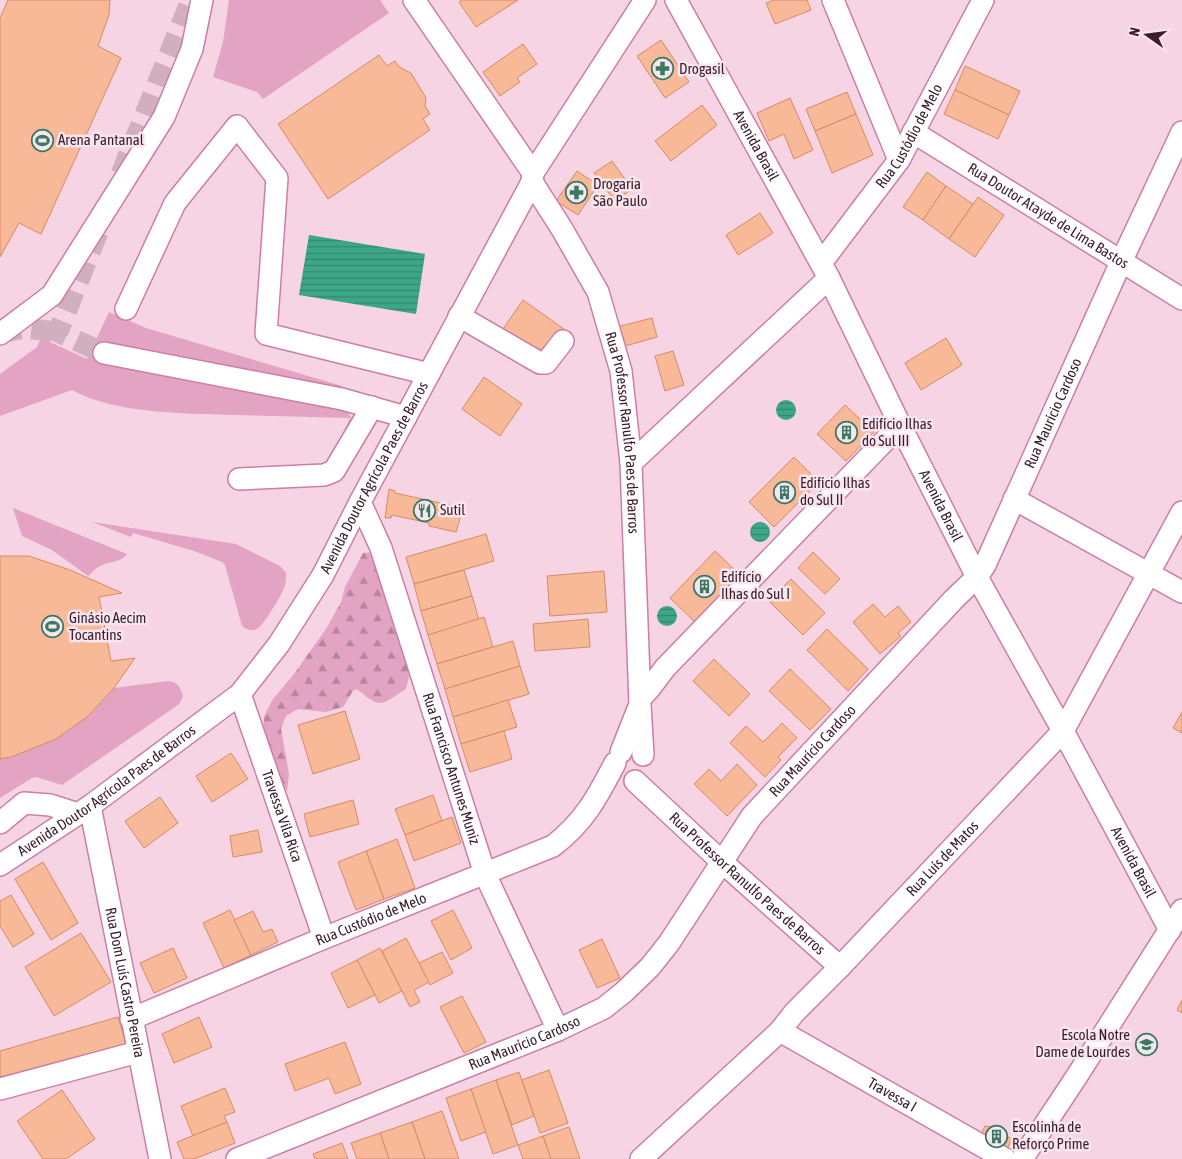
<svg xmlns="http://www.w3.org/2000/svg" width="1182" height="1159" font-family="'Asap Condensed',sans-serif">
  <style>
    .green { fill: #e2a4c2 }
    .forest { fill: url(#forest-firs) }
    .water { fill: url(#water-rules) }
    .building { fill: #f8b998; stroke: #d68b63 }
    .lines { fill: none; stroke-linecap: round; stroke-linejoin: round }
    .minor-tunnel { stroke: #d1afbe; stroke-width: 21; stroke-dasharray: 21 11; stroke-linecap: butt }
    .minor-casing { stroke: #cc7fa6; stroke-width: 24 }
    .minor { stroke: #fff; stroke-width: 21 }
    .labels { text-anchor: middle; stroke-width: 5; stroke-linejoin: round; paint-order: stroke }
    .poi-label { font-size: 15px; fill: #3b1c2c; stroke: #f8e6ee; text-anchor: start }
    .street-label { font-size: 15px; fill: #3b1c2c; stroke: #f8e6ee }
  </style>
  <defs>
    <pattern id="forest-firs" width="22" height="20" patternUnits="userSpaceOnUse" patternTransform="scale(1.25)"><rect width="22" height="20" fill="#e2a4c2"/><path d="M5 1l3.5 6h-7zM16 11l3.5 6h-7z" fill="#b8859e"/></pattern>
    <pattern id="water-rules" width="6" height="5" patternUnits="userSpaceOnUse" patternTransform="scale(1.25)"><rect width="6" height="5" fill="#3ba786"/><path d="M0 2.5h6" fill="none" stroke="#33876e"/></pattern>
  </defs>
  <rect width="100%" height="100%" fill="#f6d4e3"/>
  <!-- green -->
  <g class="green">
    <path d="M229,0H380L389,13L263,99L257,92L213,77L223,42Z"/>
    <path d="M109,312L146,328L342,386L336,408L348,412L352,419L332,457L350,418C311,417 271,416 232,415C182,413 116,414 72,390L0,416V374L37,347L41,338L87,359Z"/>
    <path d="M13,508L127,554C120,563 110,561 100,566C95,568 93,573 88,576L52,550L22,536Z"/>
    <path d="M92,522L236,544L280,566L286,573C286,576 286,581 285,585C283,593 264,625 257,629C251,632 246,629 242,626L225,565L222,562L194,551L133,533L131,537Z"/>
    <path d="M168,681C178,682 180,687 183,696L180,703L175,707L62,785L36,777L32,778L0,798V759L114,688Z"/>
  </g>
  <!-- forest -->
  <path class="forest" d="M373,552L404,646L409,677L406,689C380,705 382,710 357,689L353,691L343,707L326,712L298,709L286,716L281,729L289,774L287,792L263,732L264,716L273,699L294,674L326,629L341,602L345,587L363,553Z"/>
  <!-- water -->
  <g class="water">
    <path d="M309,235L425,254L416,314L299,295Z"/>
    <circle cx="786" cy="410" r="10"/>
    <circle cx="760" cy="532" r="10"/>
    <circle cx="667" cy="616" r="10"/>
  </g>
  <!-- building -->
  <g class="building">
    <path d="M8,0H110L109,15L98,46L121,58L41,234L19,223L0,257V18Z"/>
    <path d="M462,0H518L476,27L459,2Z"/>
    <path d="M774,0H807L811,10L775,24L766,3Z"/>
    <path d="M661,40L689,82L665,98L637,56Z"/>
    <path d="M523,44L537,64L517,78L520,82L500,96L483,72Z"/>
    <path d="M379,55L387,66L395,61L399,67L411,73L426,98L425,106L430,114L423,119L430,130L328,199L278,124Z"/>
    <path d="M965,66L1020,91L1009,115L955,90Z"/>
    <path d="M955,90L1009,115L998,139L944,114Z"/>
    <path d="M847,92L856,114L815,131L806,109Z"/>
    <path d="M790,98L813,150L794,159L784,134L769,141L757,113Z"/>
    <path d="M702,105L717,125L671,161L655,141Z"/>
    <path d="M856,114L873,155L832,173L815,131Z"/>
    <path d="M612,161L632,189L615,201L594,173Z"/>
    <path d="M577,171L598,185L578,215L556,201Z"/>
    <path d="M927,172L946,186L923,220L903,207Z"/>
    <path d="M946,186L973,204L949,239L923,220Z"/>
    <path d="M978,197L1004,215L975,257L949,239Z"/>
    <path d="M760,213L773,233L738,255L726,235Z"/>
    <path d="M523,300L564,329L542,361L501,332Z"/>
    <path d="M652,318L657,337L622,347L617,327Z"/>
    <path d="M946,338L962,365L921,390L905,363Z"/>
    <path d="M673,351L684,385L665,391L655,356Z"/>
    <path d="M484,377L522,404L500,436L462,409Z"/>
    <path d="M845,405L874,432L846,461L817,434Z"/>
    <path d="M794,457L819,482L774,527L749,502Z"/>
    <path d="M389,489L395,491V493L463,508L456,532L429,526V523L392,515L391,518H385Z"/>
    <path d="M486,534L494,561L414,584L406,557Z"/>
    <path d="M715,551L740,575L695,622L670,598Z"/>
    <path d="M813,552L840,579L825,594L798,568Z"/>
    <path d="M0,556H29L70,570L122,593L99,597L111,661L135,658L114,688L88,716L56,739L11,757L0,759Z"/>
    <path d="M464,570L472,596L421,611L414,584Z"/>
    <path d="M604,571L607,612L550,616L547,576Z"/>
    <path d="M791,579L825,613L803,635L769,601Z"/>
    <path d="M472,596L479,620L428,635L421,611Z"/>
    <path d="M873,604L885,617L898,606L911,622L898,633L901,636L880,654L853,622Z"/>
    <path d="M484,617L493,647L437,664L428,635Z"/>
    <path d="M588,619L590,647L535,651L533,624Z"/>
    <path d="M827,629L868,669L848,691L807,650Z"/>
    <path d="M513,641L520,666L445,689L437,664Z"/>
    <path d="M714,659L750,694L729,716L693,681Z"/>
    <path d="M520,666L529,694L453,717L445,689Z"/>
    <path d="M790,669L831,709L810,730L769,691Z"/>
    <path d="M508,700L517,727L461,744L453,717Z"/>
    <path d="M345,711L360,759L313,774L298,725Z"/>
    <path d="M1182,712V733L1173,728Z"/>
    <path d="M782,723L797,738L778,757L781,760L765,777L730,743L746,726L763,742Z"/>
    <path d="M504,731L512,759L470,772L461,744Z"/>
    <path d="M231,753L248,779L212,802L196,776Z"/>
    <path d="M737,764L757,785L727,816L694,784L709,769L721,781Z"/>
    <path d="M433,795L442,821L405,835L395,809Z"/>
    <path d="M160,797L178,823L144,848L125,821Z"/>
    <path d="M353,800L359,824L310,837L304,814Z"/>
    <path d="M452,817L461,843L414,861L405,835Z"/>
    <path d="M258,830L262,852L233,857L230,836Z"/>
    <path d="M397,839L415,888L384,899L366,851Z"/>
    <path d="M366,851L384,899L356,910L338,862Z"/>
    <path d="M43,862L78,923L51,940L15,879Z"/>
    <path d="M11,895L34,934L13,947L0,926V901Z"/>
    <path d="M230,910L251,955L224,968L203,923Z"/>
    <path d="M453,910L472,948L451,960L431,921Z"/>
    <path d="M253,911L263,932L272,929L278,942L251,955L234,920Z"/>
    <path d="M81,933L111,982L54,1016L25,967Z"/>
    <path d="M406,938L429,982L414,990L420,1002L410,1007L382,951Z"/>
    <path d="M602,939L620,978L597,988L579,950Z"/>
    <path d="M173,948L187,978L154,993L140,963Z"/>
    <path d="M380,948L402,991L379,1003L357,960Z"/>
    <path d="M442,952L453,973L430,985L419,963Z"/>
    <path d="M357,960L375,995L348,1008L331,973Z"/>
    <path d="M462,996L486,1042L464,1053L440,1007Z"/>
    <path d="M1182,1000V1013L1177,1010Z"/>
    <path d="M118,1017L126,1044L0,1081V1051Z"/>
    <path d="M199,1017L212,1047L174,1063L162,1034Z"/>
    <path d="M345,1042L361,1084L335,1094L329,1078L295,1091L285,1064Z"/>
    <path d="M549,1070L568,1123L540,1133L522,1080Z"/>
    <path d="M519,1072L534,1116L512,1125L496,1080Z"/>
    <path d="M496,1080L518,1145L493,1154L471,1089Z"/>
    <path d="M225,1088L235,1112L224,1116L227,1122L193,1136L181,1106Z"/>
    <path d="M471,1089L486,1132L461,1141L446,1098Z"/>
    <path d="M62,1090L95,1139L66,1159H43L17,1121Z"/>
    <path d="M442,1111L459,1159H425L412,1122Z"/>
    <path d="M227,1122L235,1143L194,1159H184L177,1142Z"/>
    <path d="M412,1122L425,1159H389L380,1133Z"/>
    <path d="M985,1126L1003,1129L1001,1133L1012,1139L1007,1149L981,1134Z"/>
    <path d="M569,1127L580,1159H551L543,1136Z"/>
    <path d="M380,1133L389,1159H357L351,1143Z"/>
    <path d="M543,1136L551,1159H523L518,1145Z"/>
    <path d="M342,1143L348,1159H315L313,1154Z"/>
  </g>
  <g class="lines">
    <!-- minor-tunnel -->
    <g class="minor-tunnel">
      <path d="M121,174L191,0"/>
      <path d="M98,232L58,332L104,353"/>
      <path d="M0,333L24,328L58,332"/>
    </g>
    <defs>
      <g id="minor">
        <path d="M414,0L533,173"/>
        <path id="s1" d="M676,0L829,278L900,425L977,577L1063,731L1170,930"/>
        <path d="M833,0L899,160"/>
        <path id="s2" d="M913,132L1182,299"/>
        <path id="s3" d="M532,182L562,229L598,292L621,371L631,463L640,704L643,755"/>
        <path id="s4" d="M821,263L899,160L983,0"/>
        <path d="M126,309L175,203L237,126L277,178L266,334L429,374"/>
        <path d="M459,316L540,363H546L563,341"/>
        <path d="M0,334L52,295L164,117L192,49L202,0"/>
        <path d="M104,353L342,399L406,417"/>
        <path d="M631,463L829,278"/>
        <path d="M239,479L324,475L334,471L372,407"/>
        <path d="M1014,499L1182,592"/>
        <path id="s5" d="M360,502L381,548L485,874L558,1030"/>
        <path id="s6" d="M240,694L324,938"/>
        <path d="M640,699L650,688L665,668L900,425"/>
        <path d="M621,752L638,709"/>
        <path id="s7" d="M635,781L722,862L840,967"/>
        <path id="s8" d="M90,806L160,1159"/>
        <path d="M0,823L24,803L50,805L78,814"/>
        <path id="s9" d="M0,865L90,806L240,694L279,644L323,575L360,502L532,182L533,173L645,0"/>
        <path id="s10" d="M131,1019L324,938L553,846C584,822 597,798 615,763"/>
        <path id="s11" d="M780,1031L1005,1159"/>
        <path d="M0,1089L138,1052"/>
        <path id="s12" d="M237,1159L558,1030L604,1008L624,992L650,967L669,943L752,816L954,599L977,577L985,565L1121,262L1182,132"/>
        <path id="s13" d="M641,1159L780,1031L794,1013L840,967L1063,731L1182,512"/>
        <path d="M1022,1159L1077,1076L1182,910"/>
      </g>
    </defs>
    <!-- minor casing -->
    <use href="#minor" class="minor-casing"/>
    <!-- minor -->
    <use href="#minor" class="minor"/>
  </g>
  <!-- icons -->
  <defs>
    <symbol id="pharmacy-ring" viewBox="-11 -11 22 22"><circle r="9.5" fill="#f8e6ee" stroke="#3c7964" stroke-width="1.5"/><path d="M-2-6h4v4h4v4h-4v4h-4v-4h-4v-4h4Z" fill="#3c7964"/></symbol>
    <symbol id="stadium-ring" viewBox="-11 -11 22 22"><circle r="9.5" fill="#f8e6ee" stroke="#3c7964" stroke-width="1.5"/><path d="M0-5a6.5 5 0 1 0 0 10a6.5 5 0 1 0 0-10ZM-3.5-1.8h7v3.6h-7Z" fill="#3c7964"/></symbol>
    <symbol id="building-ring" viewBox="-11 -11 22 22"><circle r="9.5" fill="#f8e6ee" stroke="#3c7964" stroke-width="1.5"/><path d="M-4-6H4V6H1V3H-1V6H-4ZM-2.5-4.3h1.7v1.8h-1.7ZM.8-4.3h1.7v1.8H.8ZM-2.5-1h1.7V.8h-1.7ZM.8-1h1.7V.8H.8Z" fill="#3c7964"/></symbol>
    <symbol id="restaurant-ring" viewBox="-11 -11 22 22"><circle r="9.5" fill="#f8e6ee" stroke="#3c7964" stroke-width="1.5"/><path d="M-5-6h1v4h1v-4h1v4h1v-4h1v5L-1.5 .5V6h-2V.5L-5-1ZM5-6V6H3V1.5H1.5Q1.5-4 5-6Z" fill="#3c7964"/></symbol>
    <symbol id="school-ring" viewBox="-11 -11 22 22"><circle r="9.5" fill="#f8e6ee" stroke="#3c7964" stroke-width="1.5"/><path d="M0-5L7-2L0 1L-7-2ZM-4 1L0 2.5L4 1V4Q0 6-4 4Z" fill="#3c7964"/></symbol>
  </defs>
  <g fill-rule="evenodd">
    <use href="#pharmacy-ring" x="650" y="56" width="25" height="25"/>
    <use href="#stadium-ring" x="30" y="128" width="25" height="25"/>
    <use href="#pharmacy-ring" x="564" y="180" width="25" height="25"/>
    <use href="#building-ring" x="834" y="420" width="25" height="25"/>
    <use href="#building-ring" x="772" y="480" width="25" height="25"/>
    <use href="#restaurant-ring" x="412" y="498" width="25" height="25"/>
    <use href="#building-ring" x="692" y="574" width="25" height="25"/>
    <use href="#stadium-ring" x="40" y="614" width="25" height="25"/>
    <use href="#school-ring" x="1134" y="1032" width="25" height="25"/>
    <use href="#building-ring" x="984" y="1124" width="25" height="25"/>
  </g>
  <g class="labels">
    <!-- poi labels -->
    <g class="poi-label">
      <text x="679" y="74">Drogasil</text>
      <text x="58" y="145">Arena Pantanal</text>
      <text x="593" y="189">Drogaria<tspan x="593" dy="17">São Paulo</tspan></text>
      <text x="862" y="429">Edifício Ilhas<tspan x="862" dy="17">do Sul III</tspan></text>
      <text x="800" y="488">Edifício Ilhas<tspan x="800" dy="17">do Sul II</tspan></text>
      <text x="440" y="515">Sutil</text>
      <text x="721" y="582">Edifício<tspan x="721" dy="17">Ilhas do Sul I</tspan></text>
      <text x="69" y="623">Ginásio Aecim<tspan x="69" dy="17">Tocantins</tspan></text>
      <text x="1130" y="1040" text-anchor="end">Escola Notre<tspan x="1130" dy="17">Dame de Lourdes</tspan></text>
      <text x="1012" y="1132">Escolinha de<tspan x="1012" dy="17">Reforço Prime</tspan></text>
    </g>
    <!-- street labels -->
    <g class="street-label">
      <text dy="5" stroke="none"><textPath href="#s4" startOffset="155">Rua Custódio de Melo</textPath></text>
      <text dy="5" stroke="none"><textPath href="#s1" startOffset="166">Avenida Brasil</textPath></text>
      <text dy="5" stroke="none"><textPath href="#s2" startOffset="159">Rua Doutor Atayde de Lima Bastos</textPath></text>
      <text dy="5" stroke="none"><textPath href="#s12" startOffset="1150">Rua Maurício Cardoso</textPath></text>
      <text dy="5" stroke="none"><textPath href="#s3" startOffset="272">Rua Professor Ranulfo Paes de Barros</textPath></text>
      <text dy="5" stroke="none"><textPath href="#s9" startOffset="550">Avenida Doutor Agrícola Paes de Barros</textPath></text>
      <text dy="5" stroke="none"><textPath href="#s1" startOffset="571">Avenida Brasil</textPath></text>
      <text dy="5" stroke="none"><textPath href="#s12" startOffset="730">Rua Maurício Cardoso</textPath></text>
      <text dy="5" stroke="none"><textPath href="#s5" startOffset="282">Rua Francisco Antunes Muniz</textPath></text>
      <text dy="5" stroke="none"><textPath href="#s9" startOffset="130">Avenida Doutor Agrícola Paes de Barros</textPath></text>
      <text dy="5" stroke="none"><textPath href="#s6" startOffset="129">Travessa Vila Rica</textPath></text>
      <text dy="5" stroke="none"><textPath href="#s13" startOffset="426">Rua Luís de Matos</textPath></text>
      <text dy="5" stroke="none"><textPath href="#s1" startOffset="976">Avenida Brasil</textPath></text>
      <text dy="5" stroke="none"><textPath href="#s7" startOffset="152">Rua Professor Ranulfo Paes de Barros</textPath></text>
      <text dy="5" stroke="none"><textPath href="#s10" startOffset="260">Rua Custódio de Melo</textPath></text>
      <text dy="5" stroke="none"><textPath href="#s8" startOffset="180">Rua Dom Luís Castro Pereira</textPath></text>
      <text dy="5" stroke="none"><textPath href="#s12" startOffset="310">Rua Maurício Cardoso</textPath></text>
      <text dy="5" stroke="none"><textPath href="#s11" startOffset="129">Travessa I</textPath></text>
    </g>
  </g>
  <!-- north arrow -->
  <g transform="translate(1147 35) rotate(284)" stroke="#f8e6ee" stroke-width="4" paint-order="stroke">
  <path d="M0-4L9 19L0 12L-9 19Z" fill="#3b1c2c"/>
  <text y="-8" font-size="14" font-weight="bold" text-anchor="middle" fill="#3b1c2c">N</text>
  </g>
</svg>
